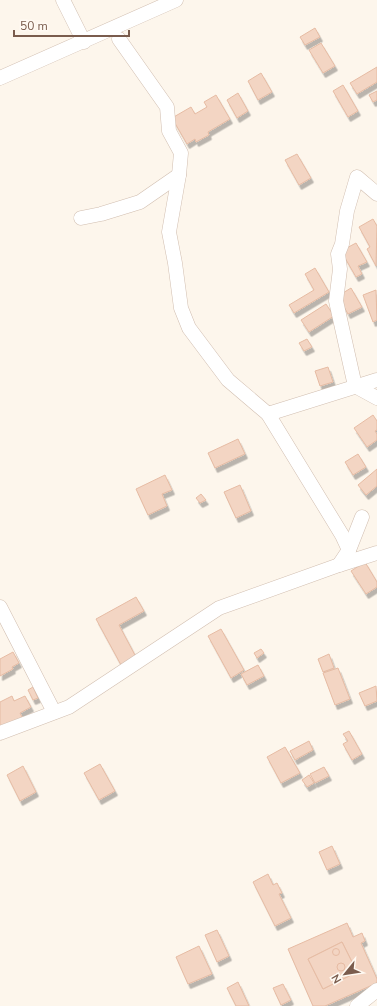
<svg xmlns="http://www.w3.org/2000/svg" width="377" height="1006" font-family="'Nunito Sans',sans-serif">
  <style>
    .building { fill: #f3d5c3; stroke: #e6bba3; fill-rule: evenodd; filter: url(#shadow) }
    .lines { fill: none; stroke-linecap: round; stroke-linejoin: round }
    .minor-casing { stroke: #d1beb0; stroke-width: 15 }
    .minor { stroke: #fff; stroke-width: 14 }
  </style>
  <defs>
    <filter id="shadow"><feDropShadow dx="2.5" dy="4.5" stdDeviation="0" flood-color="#0004"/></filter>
  </defs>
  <rect width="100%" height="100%" fill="#fdf6ec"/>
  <!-- building -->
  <g class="building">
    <path d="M315,28L320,37L305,45L300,37Z"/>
    <path d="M321,43L335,66L323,73L309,50Z"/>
    <path d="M377,67V82L357,94L350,83Z"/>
    <path d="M261,73L272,92L258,100L248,81Z"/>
    <path d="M343,85L358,111L348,117L333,91Z"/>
    <path d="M377,91V100L373,102L369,95Z"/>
    <path d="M238,93L248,111L237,118L227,100Z"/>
    <path d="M216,95L230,119L208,132L209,135L196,142L195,139L187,144L172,118L191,107L195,114L207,107L204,102Z"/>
    <path d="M297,154L311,178L299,185L285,160Z"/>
    <path d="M373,219L377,226L376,266L367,249L370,247L359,227Z"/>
    <path d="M356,243L367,262L358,266L362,274L356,277L341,251Z"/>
    <path d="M315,268L329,292L294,313L289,305L314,290L305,274Z"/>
    <path d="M351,288L362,307L348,314L338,296Z"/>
    <path d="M376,290L377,320L373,322L363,295Z"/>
    <path d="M326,304L334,316L309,332L301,320Z"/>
    <path d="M307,339L312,347L304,351L299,343Z"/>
    <path d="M328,367L333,382L320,386L315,371Z"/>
    <path d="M373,415L377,421V430L375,431L377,434V440L367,447L354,428Z"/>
    <path d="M238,439L245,454L215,468L208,453Z"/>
    <path d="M358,454L366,467L353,475L345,462Z"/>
    <path d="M377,469V486L366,495L358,485Z"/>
    <path d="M165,475L172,490L162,494L167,506L148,515L136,489Z"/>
    <path d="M240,485L251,511L236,518L224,492Z"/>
    <path d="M201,494L206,500L200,503L196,498Z"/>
    <path d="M365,562L377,582V587L366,594L351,571Z"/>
    <path d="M136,597L144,611L119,625L136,657L121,665L96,619Z"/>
    <path d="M221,629L244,670L231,678L208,636Z"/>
    <path d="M261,649L264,653L257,658L254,653Z"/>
    <path d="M13,652L19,663L12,667L13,669L0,676V659Z"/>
    <path d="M329,654L334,668L323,672L318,659Z"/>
    <path d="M258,665L264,676L247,685L241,674Z"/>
    <path d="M338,668L350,699L335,705L323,673Z"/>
    <path d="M376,686L377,701L365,706L359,693Z"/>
    <path d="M33,687L38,698L33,700L28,690Z"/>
    <path d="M12,696L14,701L25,696L31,707L20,713L23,719L0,727V702Z"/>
    <path d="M349,731L362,754L352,760L343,744L348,741L343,734Z"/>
    <path d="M309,741L313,750L295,760L290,751Z"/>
    <path d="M285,747L300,773L281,783L267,757Z"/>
    <path d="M100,764L115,791L99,800L84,773Z"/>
    <path d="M23,766L36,792L20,801L7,775Z"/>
    <path d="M324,767L329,776L315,783L310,774Z"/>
    <path d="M309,775L314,783L307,787L302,780Z"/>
    <path d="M332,846L340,864L327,870L319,852Z"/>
    <path d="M268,874L273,885L277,883L282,893L279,894L291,918L275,926L253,882Z"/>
    <path d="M347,923L353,937L362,933L365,941L361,943L377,979V983L325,1006H313L288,949ZM342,942L357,972L323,989L308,959Z"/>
    <path d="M217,930L229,956L217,962L205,935Z"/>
    <path d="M342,942L357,972L323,989L308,959Z"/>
    <path d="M199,946L212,974L188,984L176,957Z"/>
    <circle cx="336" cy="952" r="3.5"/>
    <circle cx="341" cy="967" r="4"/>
    <path d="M238,982L249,1006H236L227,988Z"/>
    <path d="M283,984L291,1000L281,1005L273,988Z"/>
  </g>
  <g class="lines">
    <defs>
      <g id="minor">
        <path d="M63,0L84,42"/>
        <path d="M119,39L167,107L169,131L181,153L179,175L169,232L175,263L181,308L189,328L228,380L268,414L342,535L349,550L339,565"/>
        <path d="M0,78L176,0"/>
        <path d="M377,194L357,177L347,211L342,244L338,254L340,269L336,301L355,386L377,398"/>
        <path d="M81,218L101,214L140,202L179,175"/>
        <path d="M268,414L377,380"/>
        <path d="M349,550L362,517"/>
        <path d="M0,607L54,712"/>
        <path d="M0,733L69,707L219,608L339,565L377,553"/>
        <path d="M357,1006L377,990"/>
      </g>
    </defs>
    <!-- minor casing -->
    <use href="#minor" class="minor-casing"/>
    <!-- minor -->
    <use href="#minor" class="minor"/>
  </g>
  <!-- north arrow -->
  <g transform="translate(345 974) rotate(240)" stroke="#fffaf3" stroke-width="3" paint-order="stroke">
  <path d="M0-3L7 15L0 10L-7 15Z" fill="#7a5c4d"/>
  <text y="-6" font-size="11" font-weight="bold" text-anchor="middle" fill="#7a5c4d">N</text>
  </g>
  <!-- scale -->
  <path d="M14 30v6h115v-6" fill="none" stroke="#7a5c4d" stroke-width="2"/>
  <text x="20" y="30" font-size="12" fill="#7a5c4d" stroke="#fffaf3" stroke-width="3" paint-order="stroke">50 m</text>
</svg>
